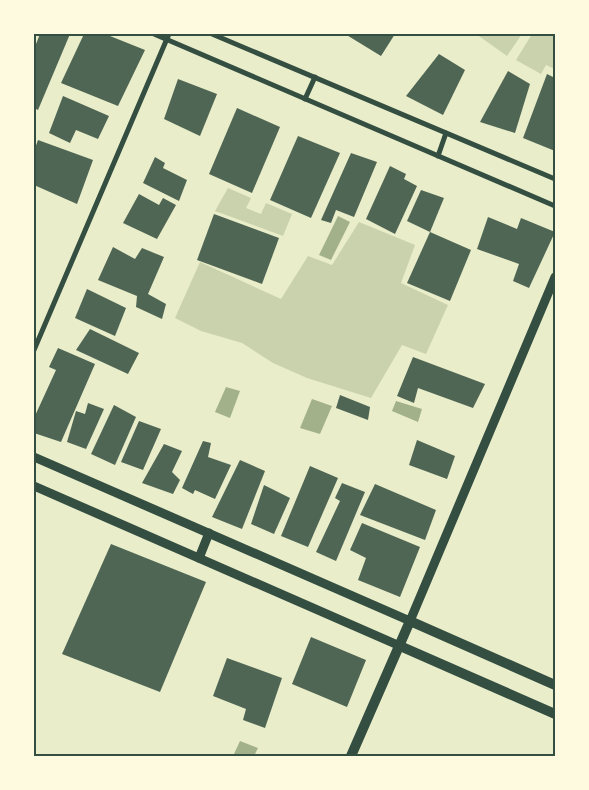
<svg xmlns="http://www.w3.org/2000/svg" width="589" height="790" font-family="'Noto Sans',sans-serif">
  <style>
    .green { fill: #cad2ad }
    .water { fill: #a3b18a }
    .building { fill: #4f6655 }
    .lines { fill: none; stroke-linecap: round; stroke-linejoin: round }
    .minor { stroke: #344e41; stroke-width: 5 }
    .tertiary { stroke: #344e41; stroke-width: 9 }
    .secondary { stroke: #344e41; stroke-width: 10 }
    .neatline { fill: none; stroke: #344e41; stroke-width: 2 }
  </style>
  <rect width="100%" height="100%" fill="#e9edc9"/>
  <!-- green -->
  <g class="green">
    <path d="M476,34H522L507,56Z"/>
    <path d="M532,34H555V69L546,65L541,74L516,60Z"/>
    <path d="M228,188L251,198L246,208L261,214L266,203L292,214L283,236L215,211Z"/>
    <path d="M359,222L415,245L401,283L448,305L426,354L402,345L371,398L307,378L273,363L242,343L201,331L175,318L200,262L281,299L308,256L332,265Z"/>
  </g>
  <!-- water -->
  <g class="water">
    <path d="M338,216L350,222L331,260L319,255Z"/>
    <path d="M226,387L240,391L230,418L215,412Z"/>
    <path d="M312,399L332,406L320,434L300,428Z"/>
    <path d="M396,401L422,409L418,422L392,411Z"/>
    <path d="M240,741L258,748L254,756H233Z"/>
  </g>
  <!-- building -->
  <g class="building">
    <path d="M40,34H70L38,110L34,108V49Z"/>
    <path d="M84,34H105L145,50L118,106L61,83Z"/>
    <path d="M345,34H395L381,56Z"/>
    <path d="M439,54L465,70L443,115L406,96Z"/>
    <path d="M508,71L530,84L515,133L480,122Z"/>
    <path d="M547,74L555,78V151L523,138Z"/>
    <path d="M178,79L217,94L200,136L164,119Z"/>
    <path d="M63,96L109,116L98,139L76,130L70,143L49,133Z"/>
    <path d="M237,108L280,127L252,193L209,174Z"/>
    <path d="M298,136L340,153L311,218L270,200Z"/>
    <path d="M38,140L93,160L77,204L34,185V151Z"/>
    <path d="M351,153L377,162L354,217L336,210L331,223L321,220Z"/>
    <path d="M155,157L165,163L163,168L187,180L179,201L143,183Z"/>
    <path d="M390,166L406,174L404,179L417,186L395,234L366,219Z"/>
    <path d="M421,190L444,198L430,232L407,221Z"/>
    <path d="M139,194L159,205L163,198L176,205L157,239L123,223Z"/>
    <path d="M214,214L279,238L262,284L197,260Z"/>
    <path d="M488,217L517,229L521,218L555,232L529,288L513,281L519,264L477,249Z"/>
    <path d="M430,232L471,250L450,301L407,283Z"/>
    <path d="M113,247L135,259L142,248L164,257L148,294L166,304L162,319L136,307L137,296L98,280Z"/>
    <path d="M87,289L126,308L115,336L75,318Z"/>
    <path d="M90,329L139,353L128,374L76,350Z"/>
    <path d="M58,348L95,364L61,442L34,433V418L56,370L49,367Z"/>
    <path d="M413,357L485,384L473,408L418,388L414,403L397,396Z"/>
    <path d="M340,395L370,407L368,420L336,408Z"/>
    <path d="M88,403L104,409L86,449L67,442L76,411L85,414Z"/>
    <path d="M114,405L136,417L115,465L91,454Z"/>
    <path d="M139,421L161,429L143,470L121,462Z"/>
    <path d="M417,440L455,456L447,479L409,465Z"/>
    <path d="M203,441L211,443L208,457L231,465L215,499L195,490L193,494L182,488Z"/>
    <path d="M164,444L182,451L172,472L180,480L173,494L142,483Z"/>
    <path d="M240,460L265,471L242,529L212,517Z"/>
    <path d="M310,466L338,478L308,547L281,536Z"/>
    <path d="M342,483L365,492L336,561L316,552L340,501L335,498Z"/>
    <path d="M375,484L436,510L425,540L360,515Z"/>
    <path d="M264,485L290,498L274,534L251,524Z"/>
    <path d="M362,523L420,547L400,597L358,580L366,558L350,550Z"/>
    <path d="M111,544L206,582L160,692L62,654Z"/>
    <path d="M311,637L366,660L347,707L292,684Z"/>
    <path d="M227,658L282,678L265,728L243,720L246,709L213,696Z"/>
  </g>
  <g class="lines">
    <!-- minor -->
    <g class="minor">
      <path d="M154,34L555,206"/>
      <path d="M212,34L555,179"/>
      <path d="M305,99L315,77"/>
      <path d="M438,156L446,133"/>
      <path d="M34,350L169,34"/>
    </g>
    <!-- tertiary -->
    <g class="tertiary">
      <path d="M34,457L410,621L555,277"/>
      <path d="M34,486L400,646"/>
      <path d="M199,558L209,533"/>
    </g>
    <!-- secondary -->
    <g class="secondary">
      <path d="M400,646L555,714"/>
      <path d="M351,756L410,621L555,685"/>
    </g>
  </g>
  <!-- border -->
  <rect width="589" height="790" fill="none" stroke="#fefae0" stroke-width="70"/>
  <rect x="35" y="35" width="519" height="720" class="neatline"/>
</svg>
